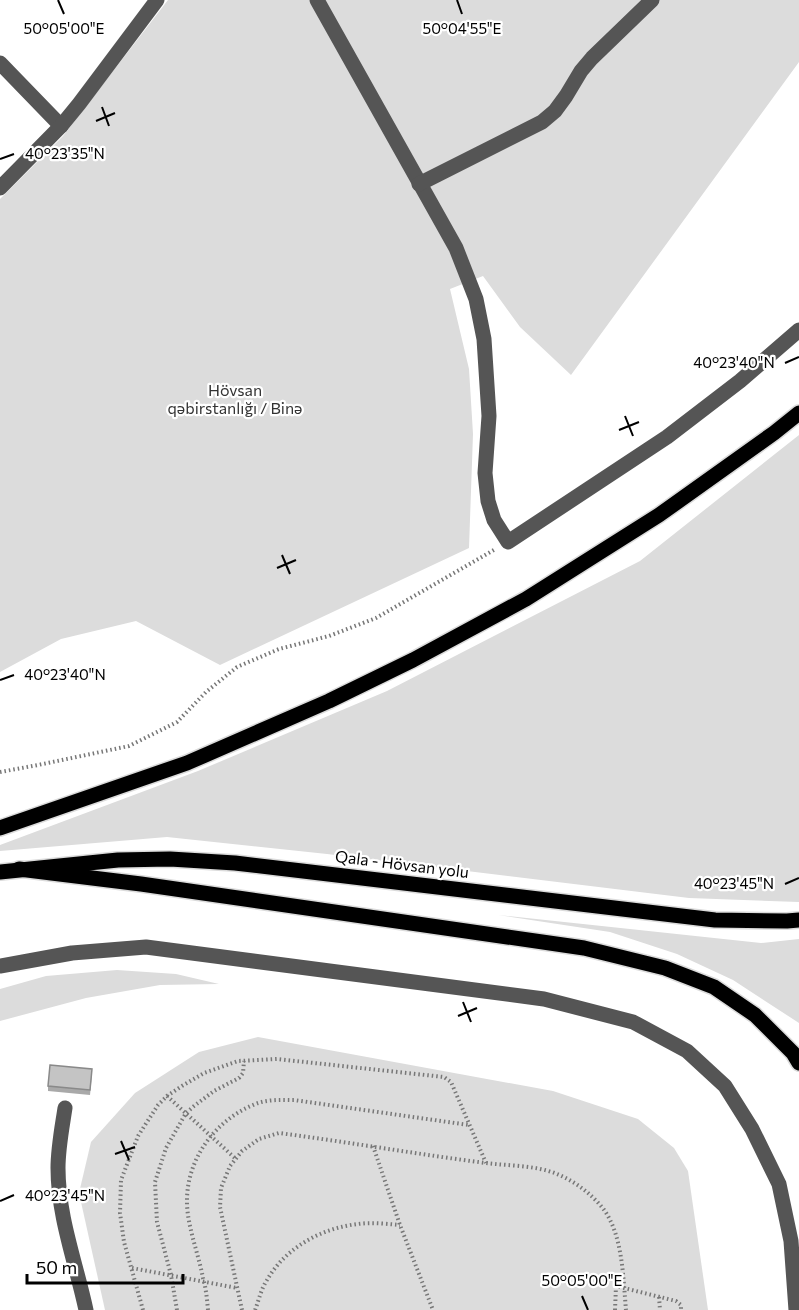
<svg xmlns="http://www.w3.org/2000/svg" width="799" height="1310" font-family="Commissioner,sans-serif">
  <style>
    .green { fill: #dcdcdc }
    .lines { fill: none; stroke-linecap: round; stroke-linejoin: round }
    .major-casing { stroke: #dbdbdb; stroke-width: 18 }
    .path { stroke: #777; stroke-width: 4; stroke-dasharray: 1.5 3; stroke-linecap: butt }
    .minor { stroke: #555; stroke-width: 15 }
    .major { stroke: #000; stroke-width: 15 }
    .wall { fill: #a9a9a9 }
    .building { fill: #c4c4c4; stroke: #898989; stroke-width: 1.5 }
    .ticks { fill: none; stroke: #000; stroke-width: 2 }
    .labels { text-anchor: middle; stroke-width: 4.5; stroke-linejoin: round; paint-order: stroke }
    .park-label { font-size: 16px; fill: #333; stroke: #fff }
    .street-label { font-size: 16px; fill: #000; stroke: #fff }
    .ticks-label { font-size: 15px; text-anchor: middle; fill: #000; stroke: #fff; stroke-width: 4.5; stroke-linejoin: round; paint-order: stroke }
  </style>
  <rect width="100%" height="100%" fill="#fff"/>
  <!-- green -->
  <g class="green">
    <path d="M168,0H799V62L571,375L520,327L483,276L450,289L469,369L473,434L469,548L220,665L136,621L61,639L0,672V199L63,136Z"/>
    <path d="M799,435V902L689,898L327,854L167,837L0,851V845L198,771L387,691L640,561Z"/>
    <path d="M498,915L761,943L799,939V1023L733,980L677,954L610,932Z"/>
    <path d="M117,970L176,974L219,984L160,985L86,998L0,1021V989L46,976Z"/>
    <path d="M258,1037L553,1091L638,1119L674,1148L688,1171L708,1310H105L79,1193L91,1142L135,1093L199,1052Z"/>
  </g>
  <g class="lines">
    <defs>
      <g id="major">
        <path d="M0,828L187,763L329,701L413,660L526,599L659,515L774,433L799,413"/>
        <path d="M19,869L141,884L584,948L665,968L714,987L755,1015L793,1053L799,1063"/>
        <path d="M0,872L118,860L170,859L235,863L715,920L787,921L799,920"/>
      </g>
    </defs>
    <!-- major casing -->
    <use href="#major" class="major-casing"/>
    <!-- path -->
    <g class="path">
      <path d="M0,772L38,765L129,746L177,722L206,692L237,667L279,649L329,636L376,618L494,550"/>
      <path d="M167,1096L236,1159"/>
      <path d="M373,1146L400,1225L433,1310"/>
      <path d="M132,1268L237,1288"/>
      <path d="M659,1297L660,1310"/>
      <path d="M143,1310L124,1242L120,1213L121,1180L138,1136L158,1105L167,1096L182,1086L204,1073L238,1061L277,1059L444,1077L451,1082L486,1163"/>
      <path d="M177,1310L171,1275L157,1222L155,1182L166,1148L186,1113L194,1106L214,1091L239,1078L243,1073L244,1061"/>
      <path d="M208,1310C207,1299 206,1288 203,1278C199,1257 191,1236 188,1215C181,1168 210,1123 253,1105C266,1099 280,1100 294,1100L469,1125"/>
      <path d="M242,1310L220,1207L221,1188L230,1166L242,1151L259,1139L279,1133C348,1142 416,1154 486,1163C509,1166 535,1165 557,1174C574,1181 589,1192 601,1206C623,1232 623,1277 626,1310"/>
      <path d="M255,1310C259,1300 261,1289 267,1280C286,1247 322,1228 358,1224C372,1222 387,1224 400,1225"/>
      <path d="M615,1310L616,1286L676,1301L681,1305V1310"/>
    </g>
    <!-- minor -->
    <g class="minor">
      <path d="M317,0L456,248L476,299L484,339L489,416L485,473L488,501L494,520L508,542L667,437L740,381L799,330"/>
      <path d="M0,63L61,126"/>
      <path d="M419,184L542,122L555,111L566,96L581,71L592,58L652,0"/>
      <path d="M0,188L61,126L79,104L157,0"/>
      <path d="M0,966L72,953L146,947L544,999L633,1022L687,1051L725,1086L752,1129L779,1184L791,1241L796,1310"/>
      <path d="M65,1108C62,1128 58,1148 58,1168C58,1217 76,1263 86,1310"/>
    </g>
    <!-- major -->
    <use href="#major" class="major"/>
  </g>
  <!-- wall -->
  <path class="wall" d="M92,1074L90,1095L48,1091V1086Z"/>
  <!-- building -->
  <path class="building" d="M50,1065L92,1069L90,1090L48,1086Z"/>
  <!-- ticks -->
  <path class="ticks" d="M58,0L64,14M457,0L462,14M102,107L109,126M96,121L115,113M0,159L14,154M785,363L799,357M625,416L633,436M619,430L639,422M282,555L290,574M277,568L296,560M0,680L14,675M785,884L799,878M463,1002L471,1022M458,1016L477,1008M121,1141L129,1160M115,1154L135,1147M0,1201L14,1195M582,1296L588,1310"/>
  <g class="labels">
    <!-- park labels -->
    <g class="park-label">
      <text x="235" y="396">Hövsan<tspan x="235" dy="18">qəbirstanlığı / Binə</tspan></text>
    </g>
    <!-- street labels -->
    <g class="street-label">
      <text transform="translate(402 864) rotate(7)" y="6">Qala - Hövsan yolu</text>
    </g>
  </g>
  <g class="ticks-label">
    <text x="64" y="34">50°05'00"E</text>
    <text x="462" y="34">50°04'55"E</text>
    <text x="65" y="159">40°23'35"N</text>
    <text x="734" y="368">40°23'40"N</text>
    <text x="65" y="680">40°23'40"N</text>
    <text x="734" y="889">40°23'45"N</text>
    <text x="65" y="1201">40°23'45"N</text>
    <text x="582" y="1286">50°05'00"E</text>
  </g>
  <!-- scale -->
  <path d="M27 1274v9h156v-9" fill="none" stroke="#000000" stroke-width="3"/>
  <text x="36" y="1274" font-size="18" fill="#000000" stroke="#ffffff" stroke-width="4.5" paint-order="stroke">50 m</text>
</svg>
